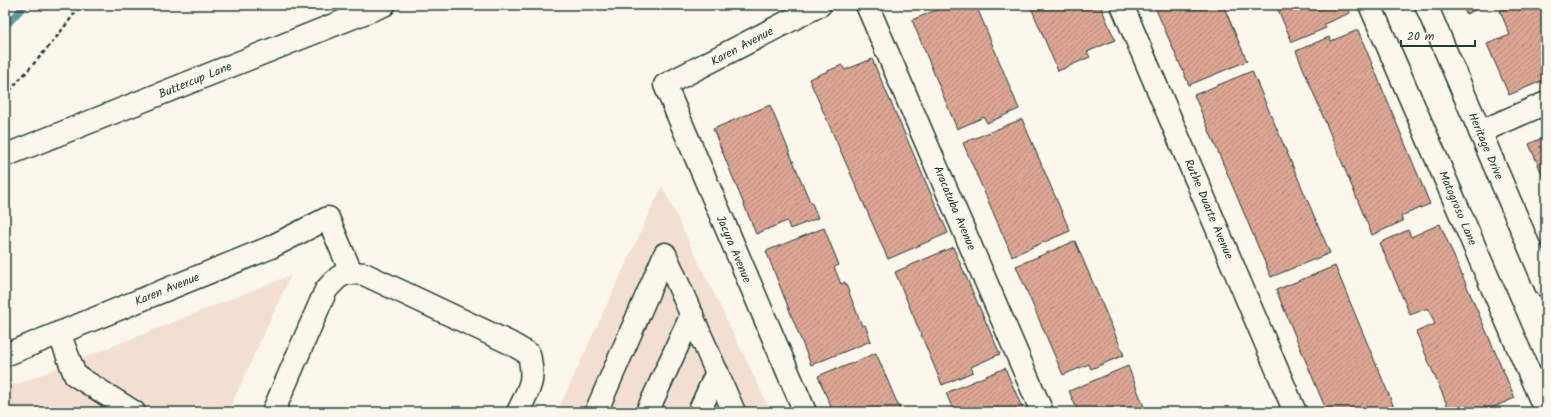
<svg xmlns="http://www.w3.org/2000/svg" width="1551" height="417" font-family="Kalam,sans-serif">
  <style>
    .built { fill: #f2dfd2 }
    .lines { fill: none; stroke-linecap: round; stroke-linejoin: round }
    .stream { stroke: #5e9b9c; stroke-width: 7 }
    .building { fill: url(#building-hatch); stroke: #1f3d34 }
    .minor-casing { stroke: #1f3d34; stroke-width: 25 }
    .path { stroke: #1f3d34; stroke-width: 2.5; stroke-dasharray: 4 3; stroke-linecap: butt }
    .minor { stroke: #fbf7ec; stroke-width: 22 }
    .labels { text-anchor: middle; stroke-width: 3; stroke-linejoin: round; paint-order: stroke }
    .street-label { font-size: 12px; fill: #1f3d34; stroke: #fbf7ec }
  </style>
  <defs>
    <pattern id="building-hatch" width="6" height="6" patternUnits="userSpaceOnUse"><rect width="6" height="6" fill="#dda694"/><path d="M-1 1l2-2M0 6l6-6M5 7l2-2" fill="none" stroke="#b3887a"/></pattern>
  </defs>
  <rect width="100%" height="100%" fill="#fbf7ec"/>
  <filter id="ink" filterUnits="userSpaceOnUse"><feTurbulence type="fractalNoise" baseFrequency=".025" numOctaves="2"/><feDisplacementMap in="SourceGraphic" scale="8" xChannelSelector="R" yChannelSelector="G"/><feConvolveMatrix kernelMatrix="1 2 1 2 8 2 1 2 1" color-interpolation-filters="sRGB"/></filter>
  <g filter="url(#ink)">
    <!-- built -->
    <g class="built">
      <path d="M662,186L771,412H557Z"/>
      <path d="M291,275L228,412H5V389Z"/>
    </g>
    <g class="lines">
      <!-- stream -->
      <path class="stream" d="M5,27L25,5"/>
    </g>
    <!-- building -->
    <g class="building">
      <path d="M948,5H976L1019,109L987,123L984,117L957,129L912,20Z"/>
      <path d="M1030,5H1100L1115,40L1087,52L1090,57L1058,71Z"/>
      <path d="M1154,5H1223L1247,61L1189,85Z"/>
      <path d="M1276,5H1346L1350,13L1324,24L1326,28L1292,42Z"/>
      <path d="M1462,5H1487L1466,14Z"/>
      <path d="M1514,5H1546V79L1509,95L1487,44L1510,35L1500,11Z"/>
      <path d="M1358,30L1430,204L1401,216L1403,221L1372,235L1296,51L1329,37L1331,41Z"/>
      <path d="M872,59L948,233L888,259L809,79L842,65L845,70Z"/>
      <path d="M1252,71L1330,253L1271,277L1194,95Z"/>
      <path d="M770,105L810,202L811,201L818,218L790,229L787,221L756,234L713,129Z"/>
      <path d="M1022,119L1070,231L1012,256L963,143Z"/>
      <path d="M1546,136V183L1529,144Z"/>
      <path d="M1440,224L1515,398L1482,412H1450L1416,332L1435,324L1428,308L1410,315L1380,243L1408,230L1411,237Z"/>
      <path d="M824,228L839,265L834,267L841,284L845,282L862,326L865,325L871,341L811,365L766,251Z"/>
      <path d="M1075,241L1124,355L1091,369L1089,364L1063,375L1016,266Z"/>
      <path d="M953,247L1000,354L971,367L973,372L942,385L895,272Z"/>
      <path d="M1335,266L1396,412H1327L1276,290Z"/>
      <path d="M876,353L901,412H833L818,376L837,368L838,369Z"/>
      <path d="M1128,366L1146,412H1078L1069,391Z"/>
      <path d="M1005,368L1024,412H954L946,393Z"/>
    </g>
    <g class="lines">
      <defs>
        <g id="minor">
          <path d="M867,5L1042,412"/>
          <path d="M1122,5L1295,412"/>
          <path d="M1370,5L1546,412"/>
          <path d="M1426,5L1546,286"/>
          <path d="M1480,132L1546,103"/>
          <path d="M5,154H9L384,5"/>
          <path d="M59,333L75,375L134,412"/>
          <path d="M5,355L269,248L328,218L351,272"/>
          <path d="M273,412L326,290C339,275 343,271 364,274L510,343L529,354C535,383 530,386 518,412"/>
          <path d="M596,412L665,254L734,412"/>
          <path d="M647,412L692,314"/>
          <path d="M699,412L717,372"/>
          <path d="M805,412L665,85L820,5"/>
        </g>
      </defs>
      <!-- minor casing -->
      <use href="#minor" class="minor-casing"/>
      <!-- path -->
      <path class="path" d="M5,96L52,43L81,5"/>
      <!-- minor -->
      <use href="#minor" class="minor"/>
    </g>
  </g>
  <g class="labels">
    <!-- street labels -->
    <g class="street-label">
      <text transform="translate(742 46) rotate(-28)" y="4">Karen Avenue</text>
      <text transform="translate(195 80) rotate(-22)" y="4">Buttercup Lane</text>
      <text transform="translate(1486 146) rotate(67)" y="4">Heritage Drive</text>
      <text transform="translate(955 208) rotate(67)" y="4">Aracatuba Avenue</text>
      <text transform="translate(1458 208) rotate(67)" y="4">Matogroso Lane</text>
      <text transform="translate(1209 209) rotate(67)" y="4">Ruthe Duarte Avenue</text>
      <text transform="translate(734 249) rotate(67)" y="4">Jacyra Avenue</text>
      <text transform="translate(167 289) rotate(-22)" y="4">Karen Avenue</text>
    </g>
  </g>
  <!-- margin -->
  <rect width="1551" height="417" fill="none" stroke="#fbf7ec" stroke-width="20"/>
  <rect x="10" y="10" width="1531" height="397" fill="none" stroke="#1f3d34" stroke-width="1.5" filter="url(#ink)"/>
  <!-- scale -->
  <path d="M1401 40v6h74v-6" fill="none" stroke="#1f3d34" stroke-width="2"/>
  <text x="1407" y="40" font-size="12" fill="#1f3d34" stroke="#fbf7ec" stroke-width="3" paint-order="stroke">20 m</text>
</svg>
